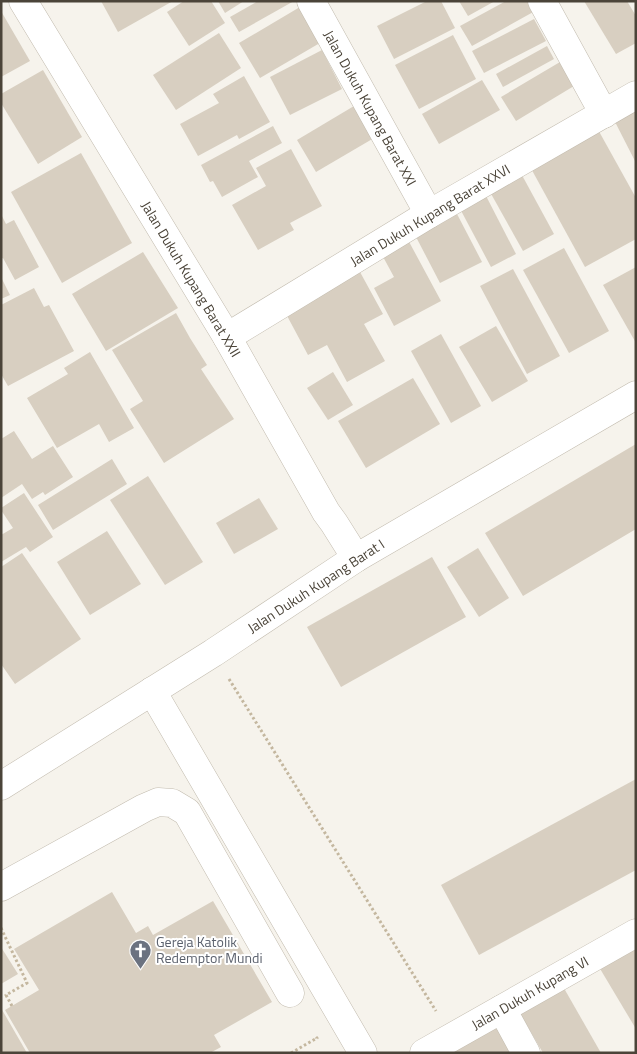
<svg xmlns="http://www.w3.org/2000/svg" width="637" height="1054" font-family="'Titillium Web',sans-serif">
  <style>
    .building { fill: #d8cfc1 }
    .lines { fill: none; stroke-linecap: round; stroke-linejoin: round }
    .minor-casing { stroke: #c2bbae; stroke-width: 29 }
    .path { stroke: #c4b79f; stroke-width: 3; stroke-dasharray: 2.5 2.5; stroke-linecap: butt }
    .minor { stroke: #fff; stroke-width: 28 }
    .labels { text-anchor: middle; stroke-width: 4; stroke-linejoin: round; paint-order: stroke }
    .street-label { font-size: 14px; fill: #4b4439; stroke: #fff }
    .worship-label { font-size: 14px; fill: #5b616d; stroke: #fff; text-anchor: start }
  </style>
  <rect width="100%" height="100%" fill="#f6f3ec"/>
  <!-- building -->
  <g class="building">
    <path d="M101,1H173L118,32Z"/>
    <path d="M184,1H211L225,23L189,46L167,12Z"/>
    <path d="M218,1H244L225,13Z"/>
    <path d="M258,1H294L239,32L230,17Z"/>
    <path d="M427,1H441L455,28L394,59L377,26Z"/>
    <path d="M459,1H495L468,16Z"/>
    <path d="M506,1H530L535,11L472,46L460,26Z"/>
    <path d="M584,1H627L636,16V43L616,54Z"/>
    <path d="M305,4L325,40L260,78L239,43Z"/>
    <path d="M1,11L30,61L1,77Z"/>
    <path d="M534,19L546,41L484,73L472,51Z"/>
    <path d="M219,33L241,68L176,110L153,75Z"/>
    <path d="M453,35L476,79L419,109L395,65Z"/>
    <path d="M547,46L554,59L503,87L496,74Z"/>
    <path d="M322,50L342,89L290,115L270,77Z"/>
    <path d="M560,62L574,86L516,121L501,97Z"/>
    <path d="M43,70L82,137L38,164L1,103V94Z"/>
    <path d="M244,76L270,122L239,139L237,135L198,156L180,124L219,103L213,94Z"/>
    <path d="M482,80L500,110L439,144L422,114Z"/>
    <path d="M636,104V163L612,116Z"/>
    <path d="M354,106L374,138L316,172L297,140Z"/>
    <path d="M273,126L282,143L249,161L258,177L222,197L213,181L210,182L201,165Z"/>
    <path d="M596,126L636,198V239L585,267L528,163Z"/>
    <path d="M291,149L322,206L290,223L294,230L258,250L232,205L266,186L256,168Z"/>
    <path d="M81,153L132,243L62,283L11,192Z"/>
    <path d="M517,166L554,234L523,251L485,183Z"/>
    <path d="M484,192L516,254L491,267L458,205Z"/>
    <path d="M1,214L6,224L14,220L39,267L15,280L3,258L1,259Z"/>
    <path d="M457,214L482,262L440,283L415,235Z"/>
    <path d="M407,238L441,301L394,326L374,288L394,277L381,253Z"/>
    <path d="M564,248L609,331L569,353L523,270Z"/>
    <path d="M143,252L178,308L106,351L72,294Z"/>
    <path d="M636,267V343L603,285Z"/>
    <path d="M513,269L560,356L527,374L480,286Z"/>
    <path d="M360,272L383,314L364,324L385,361L347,382L327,345L308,355L285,312Z"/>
    <path d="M1,277L10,295L1,299Z"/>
    <path d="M34,288L44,307L49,305L74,351L8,386L1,374V305Z"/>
    <path d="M176,313L190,338L207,365L201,369L234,419L164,463L130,409L143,401L112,350Z"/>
    <path d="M496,326L528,381L492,402L459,347Z"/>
    <path d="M441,334L481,406L451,423L411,351Z"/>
    <path d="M90,352L134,428L109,442L99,424L57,448L27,398L68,374L64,368Z"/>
    <path d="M333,372L353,405L328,420L307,388Z"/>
    <path d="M413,378L440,424L366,468L338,421Z"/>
    <path d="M14,431L32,459L53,446L73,477L45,495L43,492L32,499L22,484L1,498V439Z"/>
    <path d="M636,444V529L523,596L485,533Z"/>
    <path d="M112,459L127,484L53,530L38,505Z"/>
    <path d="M148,476L203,562L165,585L110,500Z"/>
    <path d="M24,493L53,537L30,552L26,547L1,562V535L13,528L1,510V508Z"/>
    <path d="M259,498L278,529L234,554L216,523Z"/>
    <path d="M107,531L141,584L90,615L57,562Z"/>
    <path d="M478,548L509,598L479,617L447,567Z"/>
    <path d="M22,553L81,639L15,684L1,664V567Z"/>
    <path d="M432,557L466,617L341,687L307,627Z"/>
    <path d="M636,779V870L479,955L441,885Z"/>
    <path d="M112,892L136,933L148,926L153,935L213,901L272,1002L214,1035L221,1047L210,1053H30L5,1010L39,990L14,949Z"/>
    <path d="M636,946V1029L599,967Z"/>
    <path d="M1,947L18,974L1,984Z"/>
    <path d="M561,983L601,1053H543L517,1008Z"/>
    <path d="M1,1008L27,1053H1Z"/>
    <path d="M501,1017L513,1053H436Z"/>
  </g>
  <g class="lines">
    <defs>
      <g id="minor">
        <path d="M23,1L227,337L326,512L334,523L356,558"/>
        <path d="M311,1L429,214"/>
        <path d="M542,1L604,114"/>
        <path d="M227,337L429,214L636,95"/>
        <path d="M152,691L363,1053"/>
        <path d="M1,786L213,653L356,558L636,395"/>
        <path d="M1,887L144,808L158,802L172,803L187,812L290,993"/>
        <path d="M502,1009L526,1053"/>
        <path d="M424,1053L636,933"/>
      </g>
    </defs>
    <!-- minor casing -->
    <use href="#minor" class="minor-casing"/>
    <!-- path -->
    <g class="path">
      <path d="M229,679L436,1011"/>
      <path d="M1,928L27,983L6,995L12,1006"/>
      <path d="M291,1053L317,1038L316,1037"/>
    </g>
    <!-- minor -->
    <use href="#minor" class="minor"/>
  </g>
  <!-- icons -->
  <defs>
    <symbol id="church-pin" viewBox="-11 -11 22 30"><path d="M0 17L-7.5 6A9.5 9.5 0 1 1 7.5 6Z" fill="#6b7280" stroke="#fff"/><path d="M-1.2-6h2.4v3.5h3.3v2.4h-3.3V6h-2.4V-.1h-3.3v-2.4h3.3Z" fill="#fff"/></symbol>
  </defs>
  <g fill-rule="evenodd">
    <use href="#church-pin" x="128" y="938" width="25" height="34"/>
  </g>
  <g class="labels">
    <!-- street labels -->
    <g class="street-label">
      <text transform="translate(370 108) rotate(61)" y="5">Jalan Dukuh Kupang Barat XXI</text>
      <text transform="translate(430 215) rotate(-31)" y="5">Jalan Dukuh Kupang Barat XXVI</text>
      <text transform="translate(191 279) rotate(59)" y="5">Jalan Dukuh Kupang Barat XXII</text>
      <text transform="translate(316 586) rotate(-33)" y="5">Jalan Dukuh Kupang Barat I</text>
      <text transform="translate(530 993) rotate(-30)" y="5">Jalan Dukuh Kupang VI</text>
    </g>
    <!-- worship labels -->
    <g class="worship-label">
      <text x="156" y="947">Gereja Katolik<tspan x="156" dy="16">Redemptor Mundi</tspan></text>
    </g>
  </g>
  <!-- border -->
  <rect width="637" height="1054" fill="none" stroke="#4b4439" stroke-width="5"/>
</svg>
